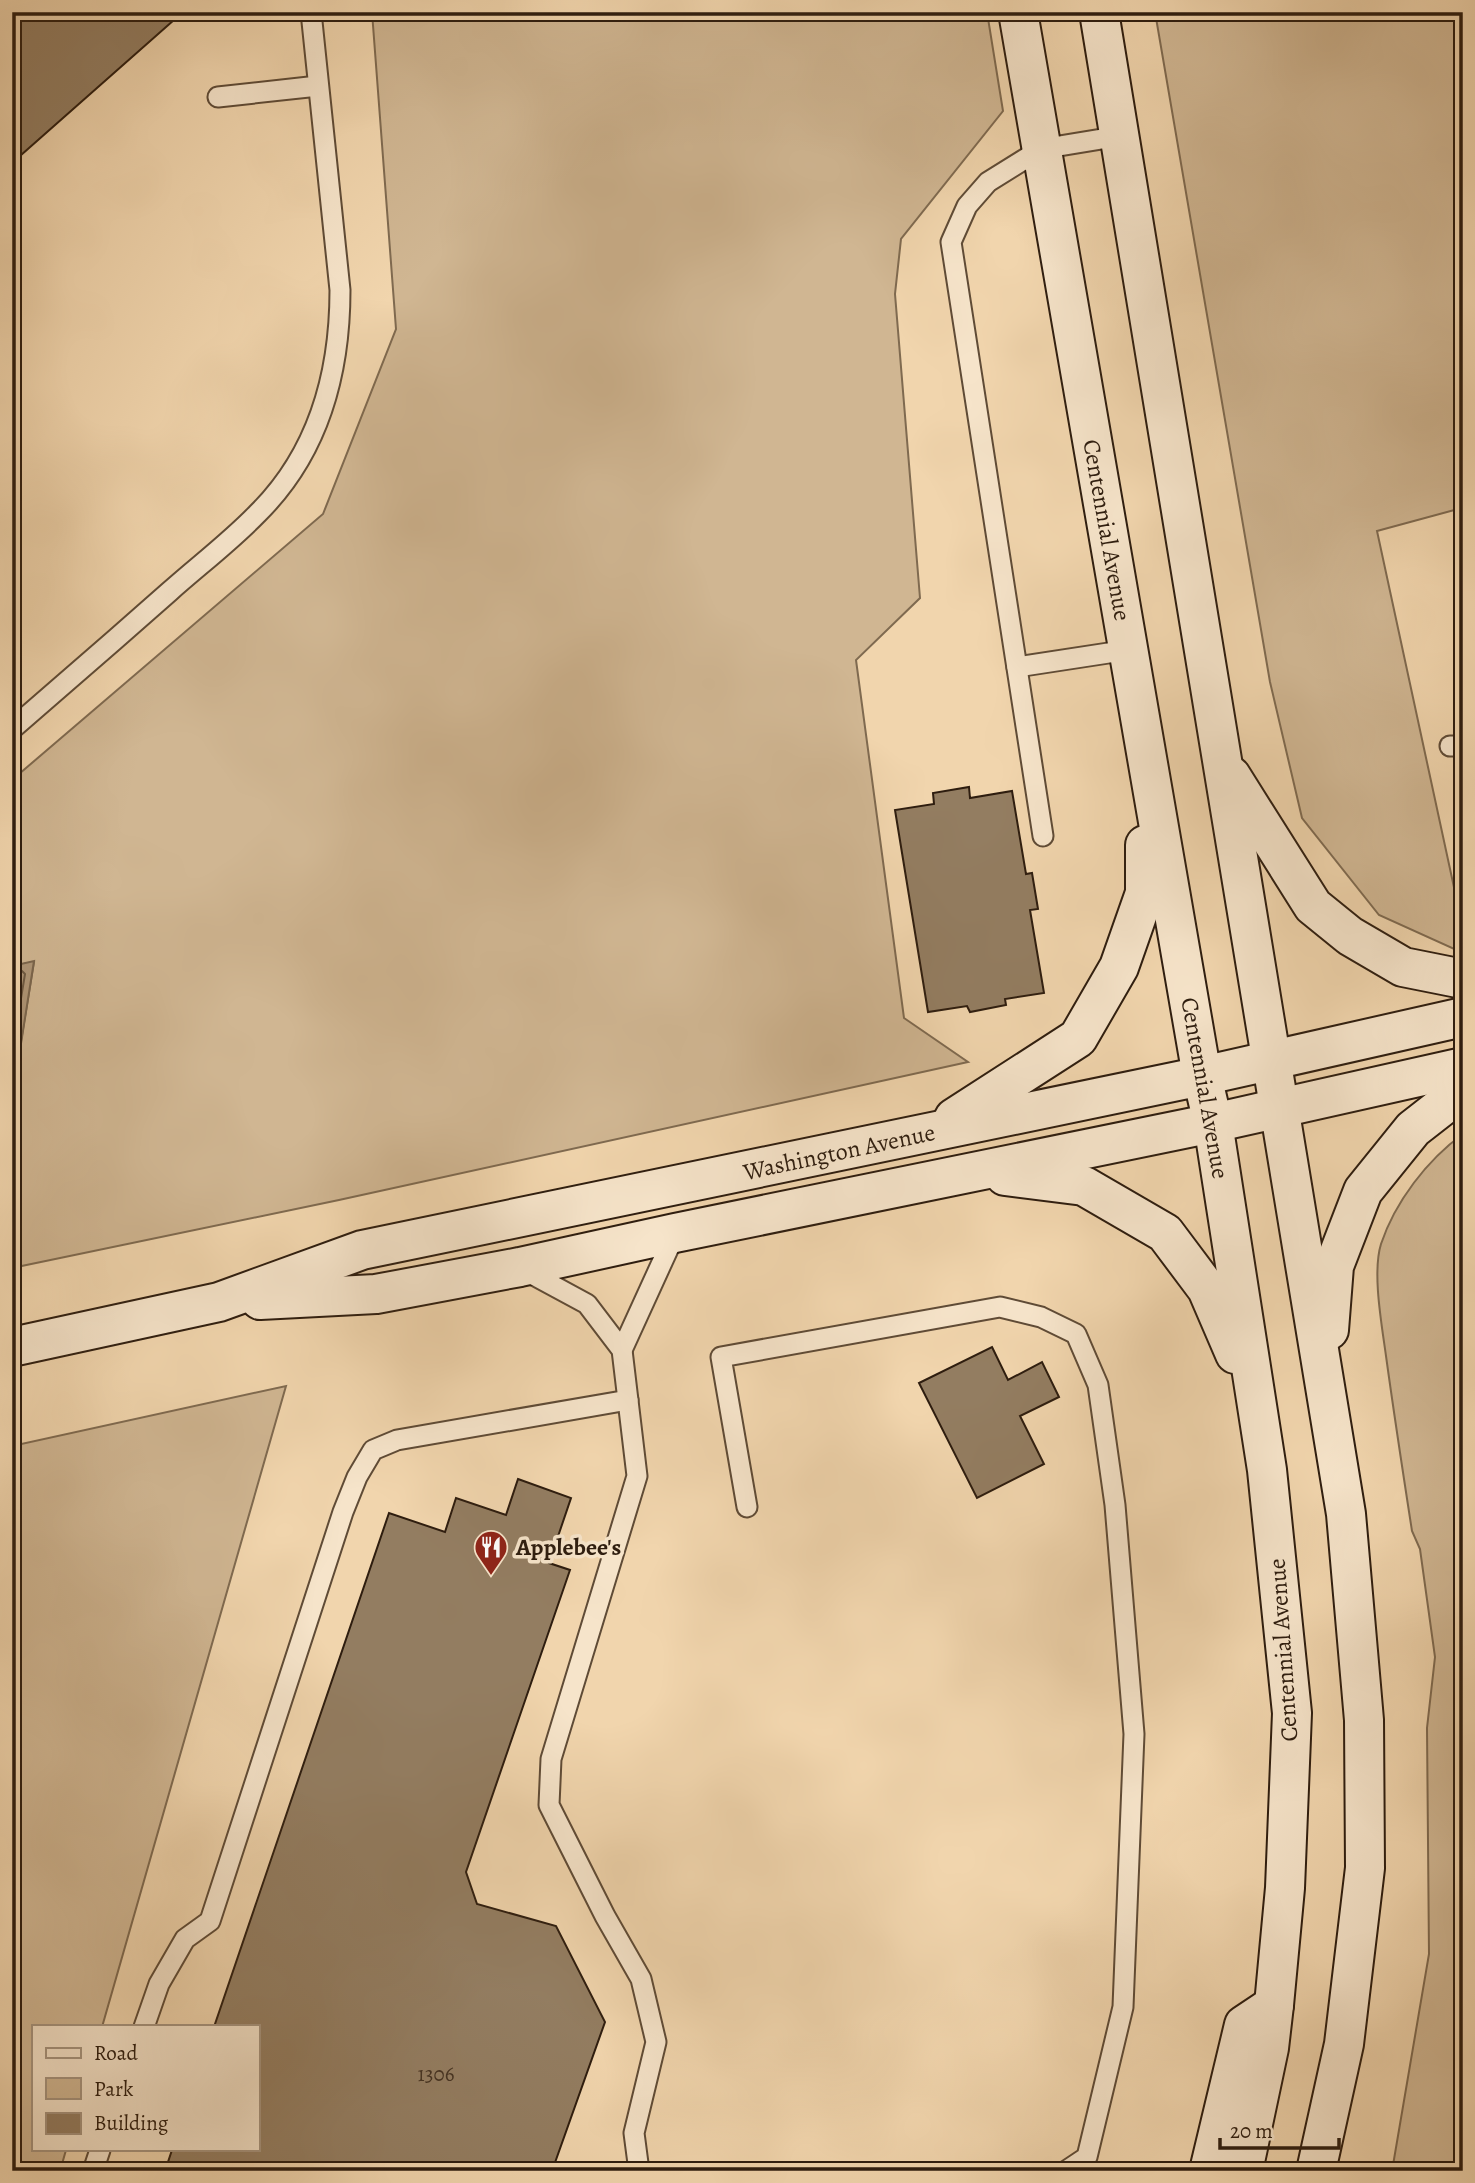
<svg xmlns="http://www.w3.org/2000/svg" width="1475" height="2183" font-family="Alegreya,serif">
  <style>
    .green { fill: #d0b692; stroke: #7f6a50; stroke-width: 2 }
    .water { fill: #af9677; stroke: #7b664d; stroke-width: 2 }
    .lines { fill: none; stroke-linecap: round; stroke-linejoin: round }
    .shore { stroke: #6e5a43; stroke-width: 2 }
    .building { fill: #937d61; stroke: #2e1d0f; stroke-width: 2 }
    .service-casing { stroke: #5f4b36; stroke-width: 23 }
    .secondary-casing { stroke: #2e1d0f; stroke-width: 42 }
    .service { stroke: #f6e4ca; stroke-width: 19 }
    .secondary { stroke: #f6e4ca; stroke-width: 38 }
    .labels { text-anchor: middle; stroke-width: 7; stroke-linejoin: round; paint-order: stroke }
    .number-label { font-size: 21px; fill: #473524 }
    .street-label { font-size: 24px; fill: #2e1d0f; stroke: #f6e4ca }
    .poi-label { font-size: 24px; font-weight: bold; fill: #2e1d0f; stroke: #f6e4ca; text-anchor: start }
  </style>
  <rect width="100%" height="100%" fill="#f1d5ad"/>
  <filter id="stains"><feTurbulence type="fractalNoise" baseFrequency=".00286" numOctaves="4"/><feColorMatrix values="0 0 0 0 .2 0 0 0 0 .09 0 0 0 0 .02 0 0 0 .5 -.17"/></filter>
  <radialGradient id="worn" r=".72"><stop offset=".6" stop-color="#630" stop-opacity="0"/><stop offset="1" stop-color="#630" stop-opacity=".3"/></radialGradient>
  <!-- green -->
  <g class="green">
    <path d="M372,12H987L1003,111L901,239L895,294L920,598L856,660L904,1018L968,1062L339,1200L12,1268V1096L34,962L12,966V780L323,514L396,329Z"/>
    <path d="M1155,12H1463V522L1458,509L1377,531L1463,929V953L1379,915L1302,818L1270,682Z"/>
    <path d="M1463,1134V2171H1392L1429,1954L1427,1728L1435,1657L1420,1549L1412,1531C1403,1473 1394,1414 1386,1356C1382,1326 1372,1273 1381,1244C1395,1202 1427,1160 1463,1134Z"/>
    <path d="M286,1386L102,2027H33V2150H66L60,2171H12V1446Z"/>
  </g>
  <!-- water -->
  <path class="water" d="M34,961L14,1088L12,1096V966Z"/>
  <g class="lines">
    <!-- shore -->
    <path class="shore" d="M12,972L22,971L25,974L12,1053"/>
  </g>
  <!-- building -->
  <g class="building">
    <path d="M12,12H183L12,163Z"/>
    <path d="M969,787L970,798L1012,791L1026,874L1032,873L1038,909L1030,910L1044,993L1005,999L1006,1005L970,1012L967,1006L928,1012L895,810L934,804L933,793Z"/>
    <path d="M992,1347L1008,1380L1042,1362L1059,1397L1020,1416L1044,1464L977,1498L919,1383Z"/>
    <path d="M518,1479L571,1498L549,1563L570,1570L466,1872L477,1904L556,1926L605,2022L552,2171H165L172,2150H257V2027H214L389,1513L445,1532L456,1498L506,1515Z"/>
  </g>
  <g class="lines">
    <defs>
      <g id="service">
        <path d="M218,97L318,86"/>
        <path d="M1017,667L1128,650"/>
        <path d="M12,729C64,684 117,638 169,592C198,566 230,542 257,514C318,454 340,373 340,290L311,12"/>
        <path d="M1450,746H1463"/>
        <path d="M1043,836L951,242L967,206L988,182L1041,149L1120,136"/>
        <path d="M524,1270L587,1304L622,1350L637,1476L551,1759L549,1805L605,1916L641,1979L656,2042L634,2133L639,2171"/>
        <path d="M622,1350L675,1234"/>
        <path d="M747,1507L721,1357L1000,1307L1041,1317L1076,1334L1098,1385L1115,1505L1134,1734L1123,2007L1087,2157L1066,2171"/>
        <path d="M144,2027L159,1984L185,1939L210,1921L343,1512L357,1477L373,1450L397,1440L628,1400"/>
        <path d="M93,2171L100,2150"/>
      </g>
      <g id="secondary">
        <path d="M1018,12L1202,1076L1213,1123L1267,1470L1292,1713L1285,1888L1274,2005L1269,2048L1243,2171"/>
        <path d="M1099,12L1346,1514L1364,1720L1365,1868L1344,2044L1316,2171"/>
        <path d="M1231,776L1313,906L1350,936L1403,967L1463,979"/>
        <path d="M954,1118L1078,1038L1119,967L1145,893V845"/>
        <path d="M1005,1176L1084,1186L1165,1233L1207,1289L1235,1354"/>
        <path d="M260,1300L376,1294L520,1267L675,1233L1213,1123L1463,1067"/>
        <path d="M1329,1330L1334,1266L1363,1191L1413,1129L1463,1090"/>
        <path d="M12,1347L219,1302L362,1250L1202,1076L1463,1017"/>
        <path d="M1209,2171L1244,2025L1274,2005"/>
      </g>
    </defs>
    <!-- service casing -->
    <use href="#service" class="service-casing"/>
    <!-- secondary casing -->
    <use href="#secondary" class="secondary-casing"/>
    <!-- service -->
    <use href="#service" class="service"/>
    <!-- secondary -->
    <use href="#secondary" class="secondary"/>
  </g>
  <!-- icons -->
  <defs>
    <symbol id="restaurant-pin" viewBox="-11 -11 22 30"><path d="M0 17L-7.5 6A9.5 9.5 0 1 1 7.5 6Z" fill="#8f2418" stroke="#f6e4ca"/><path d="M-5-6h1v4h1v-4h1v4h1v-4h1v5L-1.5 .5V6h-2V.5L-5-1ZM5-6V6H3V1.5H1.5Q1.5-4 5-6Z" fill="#fff"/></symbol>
  </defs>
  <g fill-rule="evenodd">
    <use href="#restaurant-pin" x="472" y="1528" width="38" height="52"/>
  </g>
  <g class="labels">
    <!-- number labels -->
    <g class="number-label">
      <text x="436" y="2081">1306</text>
    </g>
    <!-- street labels -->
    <g class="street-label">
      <text transform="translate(1107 530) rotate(80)" y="8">Centennial Avenue</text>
      <text transform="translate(1205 1088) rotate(80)" y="8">Centennial Avenue</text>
      <text transform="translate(839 1152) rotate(-12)" y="8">Washington Avenue</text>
      <text transform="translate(1283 1650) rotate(-94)" y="8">Centennial Avenue</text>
    </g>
    <!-- poi labels -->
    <g class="poi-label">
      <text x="516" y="1555">Applebee's</text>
    </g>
  </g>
  <!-- margin -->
  <rect width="1475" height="2183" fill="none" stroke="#f1d5ad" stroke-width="42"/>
  <rect x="14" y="14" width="1447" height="2155" fill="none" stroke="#2e1d0f" stroke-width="3.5"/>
  <rect x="21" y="21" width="1433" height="2141" fill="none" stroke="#2e1d0f" stroke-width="2"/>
  <!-- legend -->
  <rect x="32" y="2025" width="228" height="126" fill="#f6e4ca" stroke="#a6947f" stroke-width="2"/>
  <rect x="46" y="2048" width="35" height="10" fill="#f6e4ca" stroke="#a6947f" stroke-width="2"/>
  <text x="94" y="2060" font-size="21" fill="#2e1d0f">Road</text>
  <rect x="46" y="2078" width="35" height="21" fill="#d0b692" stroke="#a6947f" stroke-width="2"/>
  <text x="94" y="2096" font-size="21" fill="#2e1d0f">Park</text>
  <rect x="46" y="2113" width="35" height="21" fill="#937d61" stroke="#a6947f" stroke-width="2"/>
  <text x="94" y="2130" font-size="21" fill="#2e1d0f">Building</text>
  <!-- scale -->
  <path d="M1220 2138v10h119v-10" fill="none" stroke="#2e1d0f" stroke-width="3.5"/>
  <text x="1230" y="2138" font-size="21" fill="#2e1d0f" stroke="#f6e4ca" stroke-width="5" paint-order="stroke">20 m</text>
  <rect width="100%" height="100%" filter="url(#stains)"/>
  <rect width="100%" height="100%" fill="url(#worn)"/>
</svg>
